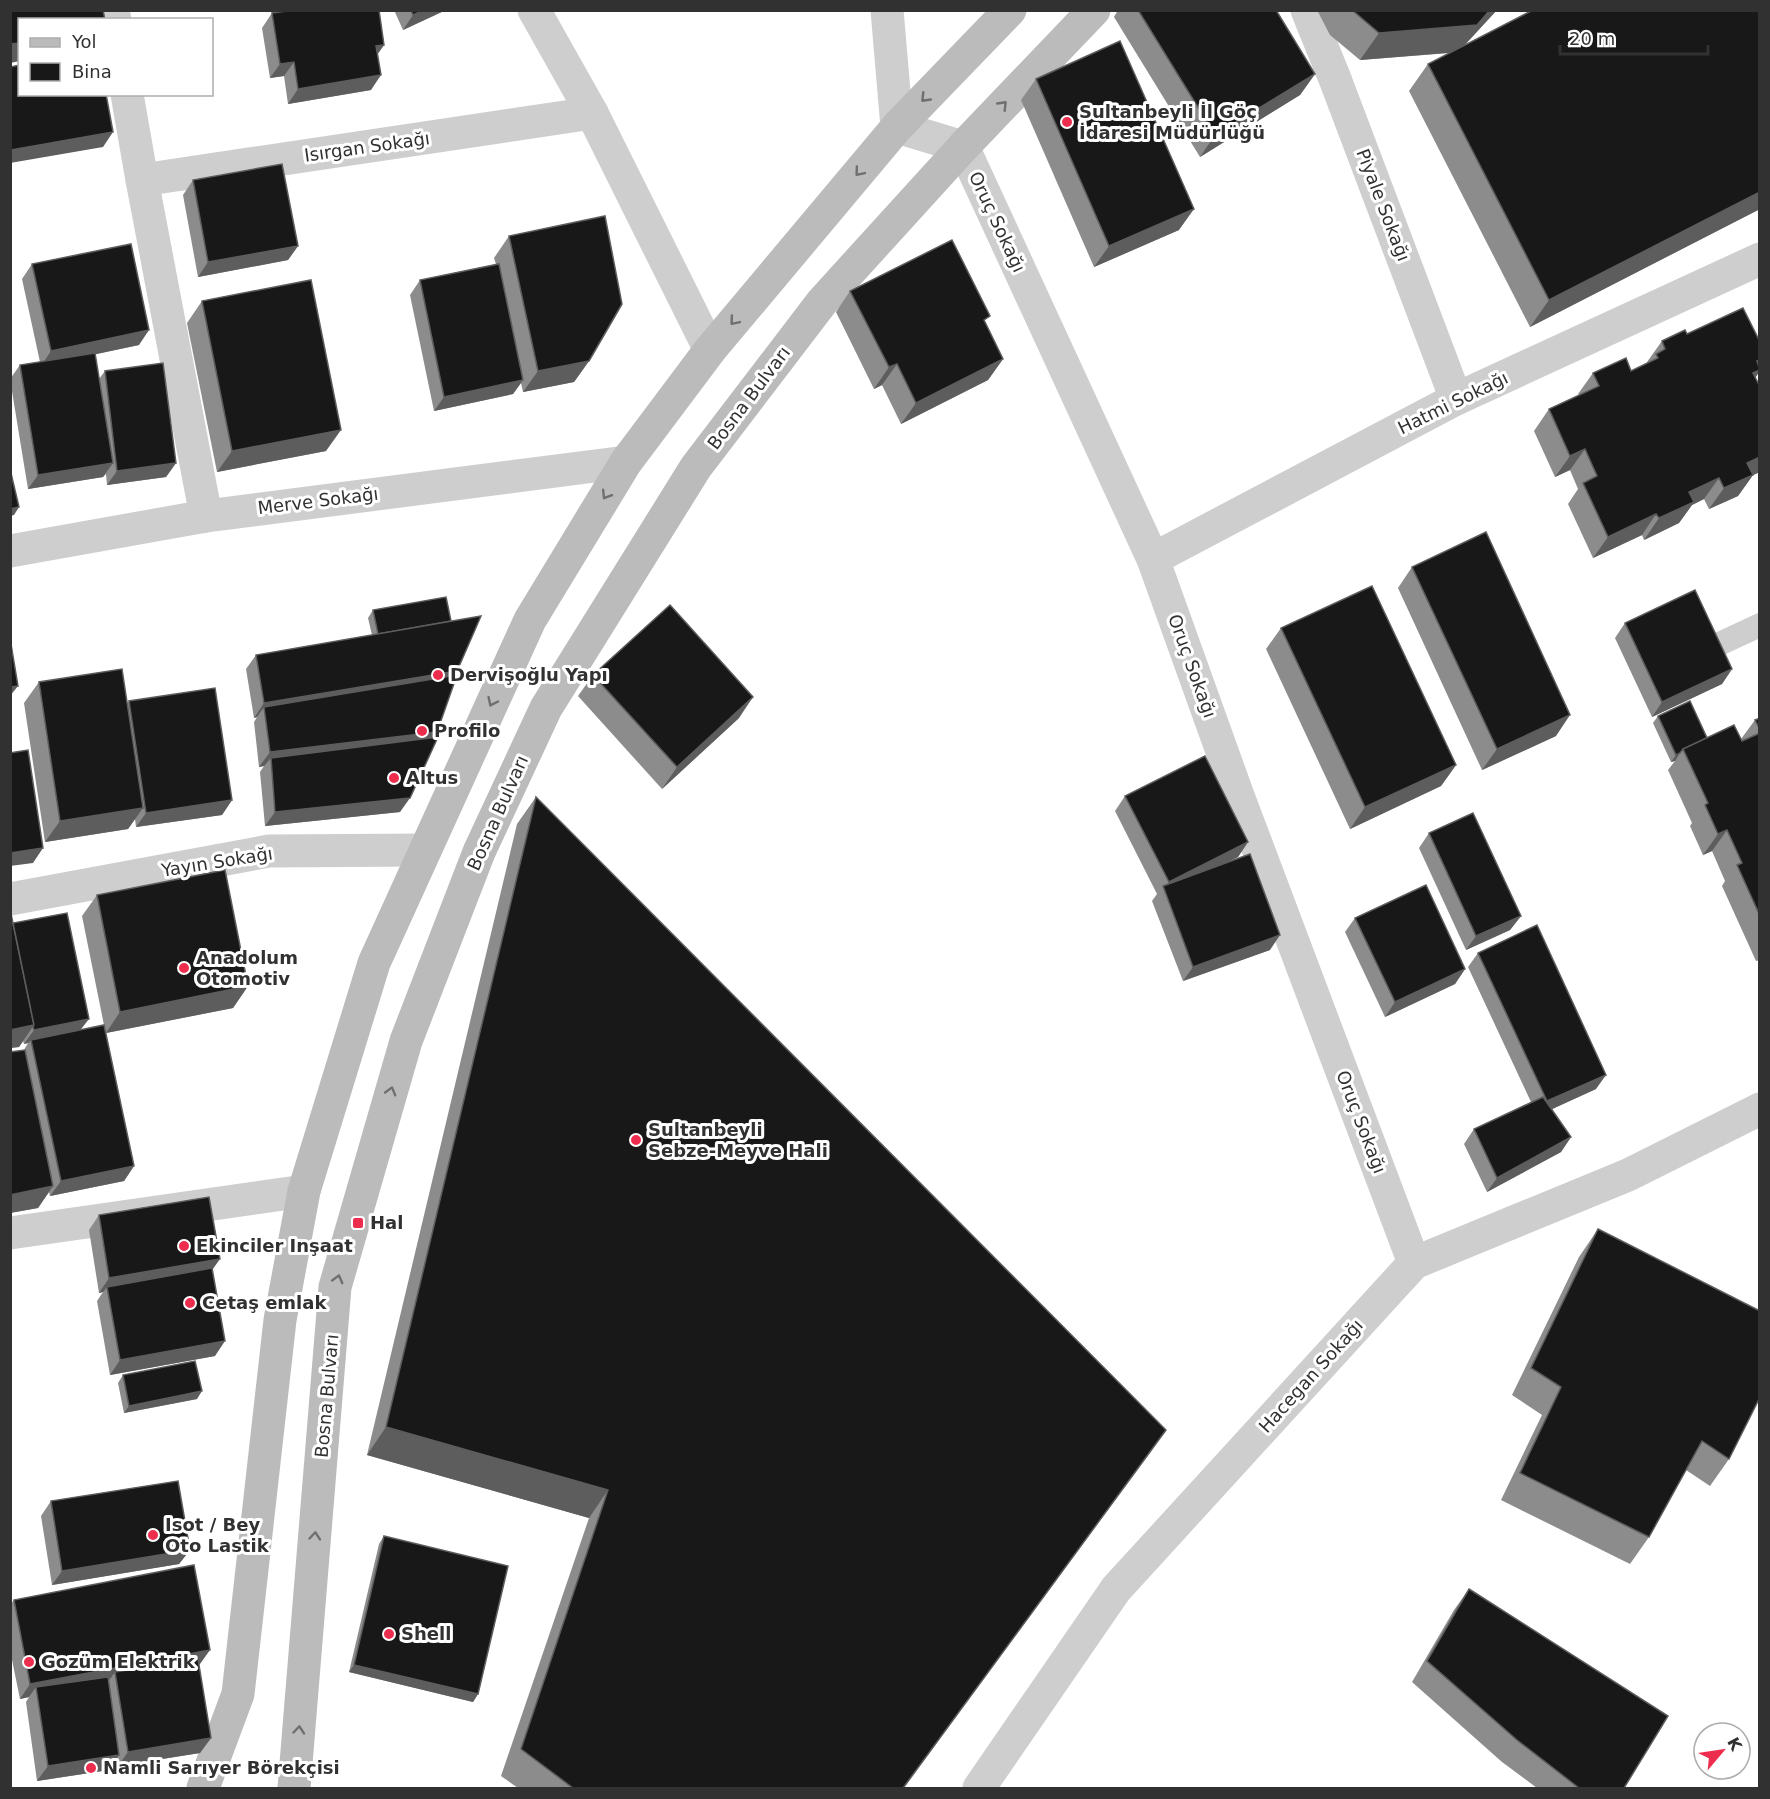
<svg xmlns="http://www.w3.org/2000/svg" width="1770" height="1799" font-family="'DejaVu Sans',sans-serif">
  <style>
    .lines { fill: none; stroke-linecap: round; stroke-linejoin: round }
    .service { stroke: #cecece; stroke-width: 24 }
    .minor { stroke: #cecece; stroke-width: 33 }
    .tertiary { stroke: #cecece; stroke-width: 33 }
    .secondary { stroke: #bbb; stroke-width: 33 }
    .wall { fill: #8c8c8c }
    .shaded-wall { fill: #5d5d5d }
    .building { fill: #181818; stroke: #5d5d5d; stroke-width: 1.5 }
    .oneway { stroke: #6f6f6f }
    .poi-dot { fill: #ed2d4e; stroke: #fff; stroke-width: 2 }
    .labels { text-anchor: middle; stroke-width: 6; stroke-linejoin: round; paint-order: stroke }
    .poi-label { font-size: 18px; font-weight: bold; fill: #313131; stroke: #fff; text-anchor: start }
    .street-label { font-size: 18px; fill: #313131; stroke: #fff }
  </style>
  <rect width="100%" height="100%" fill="#fff"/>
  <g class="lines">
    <!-- service -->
    <path class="service" d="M1715,646L1760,625"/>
    <!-- minor -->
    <g class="minor">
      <path d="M113,10L115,20"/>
      <path d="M1307,10L1335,79L1456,399"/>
      <path d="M127,94L142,180L206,516"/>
      <path d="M897,127L963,147L1153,559L1237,793L1414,1263"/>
      <path d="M142,180L592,113"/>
      <path d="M10,551L206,516L626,462"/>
      <path d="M1153,559L1456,399L1760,259"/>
      <path d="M10,899L269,851L425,850"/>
      <path d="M10,1233L304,1191"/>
      <path d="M979,1788L1116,1589L1414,1263L1628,1175L1760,1109"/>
    </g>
    <!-- tertiary -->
    <g class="tertiary">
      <path d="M534,10L592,113L710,350"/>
      <path d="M887,10L897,127"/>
    </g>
    <!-- secondary -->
    <g class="secondary">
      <path d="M203,1788L238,1694L280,1320L304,1191L374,963L530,620L626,462L710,350L897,127L1010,10"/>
      <path d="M294,1788L335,1287L406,1041L479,852L546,708L696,467L822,302L963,147L1094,10"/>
    </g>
  </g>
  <!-- wall -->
  <g class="wall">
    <path d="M273,10H379L384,45L377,55L371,90L288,104L284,76L270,78L262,28L272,13H274Z"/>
    <path d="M394,10H446L403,30Z"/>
    <path d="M1118,10H1276L1315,74L1300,95L1200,157L1114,17Z"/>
    <path d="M1317,10H1497L1464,46L1760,10V209L1530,327L1409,91L1428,64L1450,53L1360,60L1330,35Z"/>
    <path d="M1036,79L1179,230L1094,267L1021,100Z"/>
    <path d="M193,180L298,246L288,260L198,277L183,195Z"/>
    <path d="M509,236L589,361L574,382L523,392L521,383L513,394L434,411L410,295L420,280L496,264L494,258Z"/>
    <path d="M32,264L139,345L95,354L99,379L105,371L176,463L166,477L107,485L106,474L103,477L28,489L10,379L20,365L40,362L22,279Z"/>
    <path d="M850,291L985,323L1003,359L988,380L901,424L882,385L874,389L836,312Z"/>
    <path d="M202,301L326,451L217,472L187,323Z"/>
    <path d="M1687,334L1760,342V371L1755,377L1760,472L1753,475L1738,496L1709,509L1704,499L1692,505L1679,523L1644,540L1642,535L1593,558L1568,504L1578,489L1570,470L1555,477L1534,431L1549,409L1579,395L1578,394L1593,373L1631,371L1647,363V362L1662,341Z"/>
    <path d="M1412,567L1556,736L1482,770L1398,588Z"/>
    <path d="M373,610L457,671L454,675L433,738L400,812L265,826L260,772L264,766L259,767L254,722L257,717L254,718L246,669L256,655L372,635L368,618Z"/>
    <path d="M1625,623L1732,669L1722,684L1652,717L1615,638Z"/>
    <path d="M1281,628L1456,765L1441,786L1350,829L1266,649Z"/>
    <path d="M593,675L739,718L662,789L578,696Z"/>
    <path d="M39,682L127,704L129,701L232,800L222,815L136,827L135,819L128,829L45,842L24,703Z"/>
    <path d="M1658,716L1707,738L1741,739L1755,720L1760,718V960L1756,961L1722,886L1725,881L1712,851L1703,855L1690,826L1692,823L1668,770L1675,761L1671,762L1653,723Z"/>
    <path d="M1125,796L1248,842L1238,857L1222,865L1270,950L1183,981L1152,901L1157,894L1115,811Z"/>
    <path d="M536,797L1166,1430L904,1788H518L501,1776L589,1518L367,1455L517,824Z"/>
    <path d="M1429,833L1521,916L1510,930L1466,950L1419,848Z"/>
    <path d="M97,895L248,986L233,1008L106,1033L134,1166L124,1181L50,1196L49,1192L38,1208L10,1213V1052L24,1050L28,1043L24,1044L23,1041L19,1047L10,1048V909L13,923L81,1030L104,1025L82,916Z"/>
    <path d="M1355,918L1465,969L1455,984L1385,1017L1345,932Z"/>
    <path d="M1478,953L1596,1089L1552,1109L1571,1137L1561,1152L1487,1192L1464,1144L1474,1129L1531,1102L1468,967Z"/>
    <path d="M99,1215L212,1270L215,1356L110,1375L97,1301L103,1292L99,1293L89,1230Z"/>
    <path d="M1598,1229L1729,1459L1710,1486L1686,1470L1649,1537L1630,1564L1501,1500L1542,1415L1512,1395L1579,1257Z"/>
    <path d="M123,1375L197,1399L124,1413L118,1383Z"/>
    <path d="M51,1501L190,1550L179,1564L52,1585L41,1516Z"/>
    <path d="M384,1536L478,1694L473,1702L349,1672L379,1544Z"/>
    <path d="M1469,1589L1624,1788H1537L1502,1762L1412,1682L1454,1610Z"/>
    <path d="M14,1600L200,1664L199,1665L211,1738L200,1753L118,1766L116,1759L109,1770L37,1781L26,1702L29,1697L20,1699L10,1650V1605Z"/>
  </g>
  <!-- shaded-wall -->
  <g class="shaded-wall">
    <path d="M424,10H446L403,30L413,15Z"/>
    <path d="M1490,10H1497L1458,52L1360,60L1379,33Z"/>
    <path d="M20,43V61L10,63V44Z"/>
    <path d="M384,45L374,59L376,46Z"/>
    <path d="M294,62L284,76L270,78L280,64Z"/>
    <path d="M1315,74L1300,95L1200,157L1215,135Z"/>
    <path d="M381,75L371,90L288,104L298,89Z"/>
    <path d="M113,132L103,147L10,163L11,150Z"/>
    <path d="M1760,192V209L1530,327L1549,300Z"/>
    <path d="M1194,209L1179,230L1094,267L1109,246Z"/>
    <path d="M298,246L288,260L198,277L208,262Z"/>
    <path d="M149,330L139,345L41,366L51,351Z"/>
    <path d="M1003,359L988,380L901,424L916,403Z"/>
    <path d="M1760,360V371L1746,391L1757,361Z"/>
    <path d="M589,361L574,382L523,392L538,371Z"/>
    <path d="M897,364L882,385L874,389L889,367Z"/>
    <path d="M523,380L513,394L434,411L444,397Z"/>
    <path d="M341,430L326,451L217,472L232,451Z"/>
    <path d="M1585,449L1570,470L1555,477L1570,456Z"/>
    <path d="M1760,457V472L1744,479L1753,475L1738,496L1709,509L1724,488L1747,463Z"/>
    <path d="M113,463L103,477L28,489L38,475Z"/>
    <path d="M176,463L166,477L107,485L117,471Z"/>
    <path d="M1719,478L1704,499L1692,505L1679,523L1644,540L1659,518L1689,492Z"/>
    <path d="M19,507L14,515L10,516V509Z"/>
    <path d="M1656,514L1642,535L1593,558L1608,537Z"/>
    <path d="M1732,669L1722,684L1652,717L1662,702Z"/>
    <path d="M457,671L447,685L264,707L257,717L254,718L264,703Z"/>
    <path d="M18,686L10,696V687Z"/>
    <path d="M753,697L739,718L662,789L677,767Z"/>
    <path d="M1570,715L1556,736L1482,770L1497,749Z"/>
    <path d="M437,732L427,747L271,758L264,766L259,767L270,752Z"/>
    <path d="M1680,753L1675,761L1671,762L1676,755Z"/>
    <path d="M1456,765L1441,786L1350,829L1365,807Z"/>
    <path d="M410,798L400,812L265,826L275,812Z"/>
    <path d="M232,800L222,815L136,827L146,813Z"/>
    <path d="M143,808L128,829L45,842L60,821Z"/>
    <path d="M1727,830L1712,851L1703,855L1718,834Z"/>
    <path d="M1248,842L1238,857L1165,893L1164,889L1169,882Z"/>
    <path d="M43,848L33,863L10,866V853Z"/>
    <path d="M1521,916L1510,930L1466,950L1476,936Z"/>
    <path d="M1280,935L1270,950L1183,981L1193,967Z"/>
    <path d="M1465,969L1455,984L1385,1017L1395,1002Z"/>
    <path d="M248,986L233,1008L106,1033L120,1012Z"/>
    <path d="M89,1019L78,1033L31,1040L28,1043L24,1044L34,1030Z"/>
    <path d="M34,1025L19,1047L10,1048V1030Z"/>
    <path d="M1606,1075L1596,1089L1537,1116L1547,1101Z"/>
    <path d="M1571,1137L1561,1152L1487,1192L1497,1178Z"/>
    <path d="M134,1166L124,1181L50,1196L61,1181Z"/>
    <path d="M53,1186L38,1208L10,1213V1195Z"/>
    <path d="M220,1259L210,1273L107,1287L103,1292L99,1293L109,1278Z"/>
    <path d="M225,1341L215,1356L110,1375L120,1360Z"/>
    <path d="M202,1391L197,1399L124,1413L129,1406Z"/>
    <path d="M386,1427L608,1490L589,1518L367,1455Z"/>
    <path d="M1166,1430L1146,1458L903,1788Z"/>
    <path d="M190,1550L179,1564L52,1585L62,1571Z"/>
    <path d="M210,1650L200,1664L116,1680L115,1672L108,1682L36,1687L29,1697L20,1699L30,1684Z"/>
    <path d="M354,1665L478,1694L473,1702L349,1672Z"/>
    <path d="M211,1738L200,1753L118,1766L128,1752Z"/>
    <path d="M119,1755L109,1770L37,1781L48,1766Z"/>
  </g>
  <!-- building -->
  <g class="building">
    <path d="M10,10H103L105,20H20V43L10,44Z"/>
    <path d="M286,10H379L384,45L376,46L381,75L298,89L294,62L280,64L272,13L286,11Z"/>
    <path d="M411,10H424L413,15Z"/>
    <path d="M1138,10H1276L1315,74L1215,135Z"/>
    <path d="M1352,10H1490L1477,25L1379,33Z"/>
    <path d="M1533,10H1760V192L1549,300L1428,64Z"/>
    <path d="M1120,41L1194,209L1109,246L1036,79Z"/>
    <path d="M20,65V94H106L113,132L11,150L10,67Z"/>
    <path d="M282,164L298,246L208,262L193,180Z"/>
    <path d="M605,216L622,304L589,361L538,371L509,236Z"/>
    <path d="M952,240L990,316L984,320L1003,359L916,403L897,364L889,367L850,291Z"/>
    <path d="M131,244L149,330L51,351L32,264Z"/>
    <path d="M499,264L523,380L444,397L420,280Z"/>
    <path d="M311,280L341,430L232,451L202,301Z"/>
    <path d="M1743,308L1760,342V360L1757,361L1760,370L1753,373L1760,387V457L1747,463L1753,475L1724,488L1719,478L1689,492L1694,502L1659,518L1656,514L1608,537L1583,483L1597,476L1585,449L1570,456L1549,409L1599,386L1593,373L1626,358L1631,371L1658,358L1656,354L1665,349L1662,341L1685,330L1687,334Z"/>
    <path d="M95,353L113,463L38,475L20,365Z"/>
    <path d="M163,363L176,463L117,471L105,371Z"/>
    <path d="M10,469L19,507L10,509Z"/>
    <path d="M1486,532L1570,715L1497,749L1412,567Z"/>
    <path d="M1372,586L1456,765L1365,807L1281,628Z"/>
    <path d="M1695,590L1732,669L1662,702L1625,623Z"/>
    <path d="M446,597L451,621L378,634L373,610Z"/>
    <path d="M670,605L753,697L677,767L593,675Z"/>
    <path d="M481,616L457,671L264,703L256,655Z"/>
    <path d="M10,638L18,686L10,687Z"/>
    <path d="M122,669L143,808L60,821L39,682Z"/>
    <path d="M457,675L437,732L270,752L264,707Z"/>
    <path d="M215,688L232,800L146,813L129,701Z"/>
    <path d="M1690,701L1707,738L1683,749L1680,753L1676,755L1658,716Z"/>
    <path d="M1760,718V730L1755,720Z"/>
    <path d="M1734,725L1742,741L1760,733V916L1737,865L1742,863L1727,830L1718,834L1705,805L1708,803L1683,749Z"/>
    <path d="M438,737L410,798L275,812L271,758Z"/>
    <path d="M28,750L43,848L10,853V753Z"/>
    <path d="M1205,756L1248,842L1169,882L1125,796Z"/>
    <path d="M536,797L1166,1430L903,1788H573L521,1749L608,1490L386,1427Z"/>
    <path d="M1473,813L1521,916L1476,936L1429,833Z"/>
    <path d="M1250,854L1280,935L1193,967L1163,886Z"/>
    <path d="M225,870L248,986L120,1012L97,895Z"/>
    <path d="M1426,885L1465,969L1395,1002L1355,918Z"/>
    <path d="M10,909L34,1025L10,1030Z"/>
    <path d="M67,913L89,1019L34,1030L33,1027L34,1025L13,923Z"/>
    <path d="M1537,925L1606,1075L1547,1101L1478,953Z"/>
    <path d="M104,1025L134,1166L61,1181L31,1040Z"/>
    <path d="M25,1050L53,1186L10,1195V1052Z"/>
    <path d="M1543,1097L1571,1137L1497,1178L1474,1129Z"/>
    <path d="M209,1197L220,1259L109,1278L99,1215Z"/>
    <path d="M1598,1229L1760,1311V1397L1729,1459L1702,1441L1649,1537L1520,1473L1561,1387L1531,1368Z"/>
    <path d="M212,1268L225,1341L120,1360L107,1287Z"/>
    <path d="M195,1361L202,1391L129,1406L123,1375Z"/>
    <path d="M178,1481L190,1550L62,1571L51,1501Z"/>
    <path d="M384,1536L508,1566L478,1694L354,1665Z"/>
    <path d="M194,1565L210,1650L30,1684L14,1600Z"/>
    <path d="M1469,1589L1668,1716L1624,1788H1579L1517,1740L1427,1661Z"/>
    <path d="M198,1659L211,1738L128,1752L115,1672Z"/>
    <path d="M108,1677L119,1755L48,1766L36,1687Z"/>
  </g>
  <!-- one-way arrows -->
  <defs><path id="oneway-chevron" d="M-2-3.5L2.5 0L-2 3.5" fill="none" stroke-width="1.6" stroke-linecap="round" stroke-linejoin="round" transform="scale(1.5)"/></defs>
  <g class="oneway">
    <use href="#oneway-chevron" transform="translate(925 98) rotate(134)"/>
    <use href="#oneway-chevron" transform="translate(1003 105) rotate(-46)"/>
    <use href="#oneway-chevron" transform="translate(859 172) rotate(130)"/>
    <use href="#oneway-chevron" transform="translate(734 321) rotate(130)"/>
    <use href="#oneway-chevron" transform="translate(606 495) rotate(121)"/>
    <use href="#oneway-chevron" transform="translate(492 702) rotate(115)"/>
    <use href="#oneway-chevron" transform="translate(391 1091) rotate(-74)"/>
    <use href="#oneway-chevron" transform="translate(338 1279) rotate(-75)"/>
    <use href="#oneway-chevron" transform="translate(315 1536) rotate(-85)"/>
    <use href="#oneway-chevron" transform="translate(299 1730) rotate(-85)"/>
  </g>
  <!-- markers -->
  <g class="poi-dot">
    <circle cx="1067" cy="122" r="6"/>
    <circle cx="438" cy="675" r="6"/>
    <circle cx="422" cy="731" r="6"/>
    <circle cx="394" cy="778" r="6"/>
    <circle cx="184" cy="968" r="6"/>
    <circle cx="636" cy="1140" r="6"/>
    <rect x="352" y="1217" width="12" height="12" rx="3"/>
    <circle cx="184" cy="1246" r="6"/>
    <circle cx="190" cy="1303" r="6"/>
    <circle cx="153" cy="1535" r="6"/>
    <circle cx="389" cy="1634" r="6"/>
    <circle cx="29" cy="1662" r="6"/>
    <circle cx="91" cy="1768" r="6"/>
  </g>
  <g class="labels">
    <!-- poi labels -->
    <g class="poi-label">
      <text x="1079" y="118">Sultanbeyli İl Göç<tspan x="1079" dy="21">İdaresi Müdürlüğü</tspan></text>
      <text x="450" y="681">Dervişoğlu Yapı</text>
      <text x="434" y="737">Profilo</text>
      <text x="406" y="784">Altus</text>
      <text x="196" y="964">Anadolum<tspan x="196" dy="21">Otomotiv</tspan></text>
      <text x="648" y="1136">Sultanbeyli<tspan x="648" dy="21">Sebze-Meyve Hali</tspan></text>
      <text x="370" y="1229">Hal</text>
      <text x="196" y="1252">Ekinciler Inşaat</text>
      <text x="202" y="1309">Cetaş emlak</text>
      <text x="165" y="1531">Isot / Bey<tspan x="165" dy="21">Oto Lastik</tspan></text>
      <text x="401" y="1640">Shell</text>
      <text x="41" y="1668">Gozüm Elektrik</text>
      <text x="103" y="1774">Namli Sarıyer Börekçisi</text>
    </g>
    <!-- street labels -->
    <g class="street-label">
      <text transform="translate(367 147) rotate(-8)" y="6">Isırgan Sokağı</text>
      <text transform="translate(1383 205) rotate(69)" y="6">Piyale Sokağı</text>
      <text transform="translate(997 222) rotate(65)" y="6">Oruç Sokağı</text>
      <text transform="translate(749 398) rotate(-53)" y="6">Bosna Bulvarı</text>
      <text transform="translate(1453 403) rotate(-26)" y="6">Hatmi Sokağı</text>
      <text transform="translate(318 501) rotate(-7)" y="6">Merve Sokağı</text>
      <text transform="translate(1192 666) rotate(70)" y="6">Oruç Sokağı</text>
      <text transform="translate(498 813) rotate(-66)" y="6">Bosna Bulvarı</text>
      <text transform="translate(217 862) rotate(-9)" y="6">Yayın Sokağı</text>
      <text transform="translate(1361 1122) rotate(69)" y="6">Oruç Sokağı</text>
      <text transform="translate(1311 1376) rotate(-48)" y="6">Hacegan Sokağı</text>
      <text transform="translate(327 1396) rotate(-85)" y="6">Bosna Bulvarı</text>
    </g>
  </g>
  <!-- border -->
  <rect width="1770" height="1799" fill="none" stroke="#313131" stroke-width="24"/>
  <!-- legend -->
  <rect x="18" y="18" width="195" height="78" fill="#ffffff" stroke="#adadad" stroke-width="1.5"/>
  <rect x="30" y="38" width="30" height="9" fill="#bbbbbb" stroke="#adadad" stroke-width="1.5"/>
  <text x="72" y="48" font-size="18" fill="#313131">Yol</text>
  <rect x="30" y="63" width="30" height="18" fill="#181818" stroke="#adadad" stroke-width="1.5"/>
  <text x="72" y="78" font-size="18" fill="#313131">Bina</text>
  <!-- north arrow -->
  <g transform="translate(1722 1751) rotate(61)"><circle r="28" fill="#ffffff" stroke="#adadad" stroke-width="1.5"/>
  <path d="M0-4.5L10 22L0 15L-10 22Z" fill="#ed2d4e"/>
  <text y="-9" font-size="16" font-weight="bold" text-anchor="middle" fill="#313131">K</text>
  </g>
  <!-- scale -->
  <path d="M1560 45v9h148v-9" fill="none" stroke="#313131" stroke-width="3"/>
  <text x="1569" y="45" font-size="18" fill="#313131" stroke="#ffffff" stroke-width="4.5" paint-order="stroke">20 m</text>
</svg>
